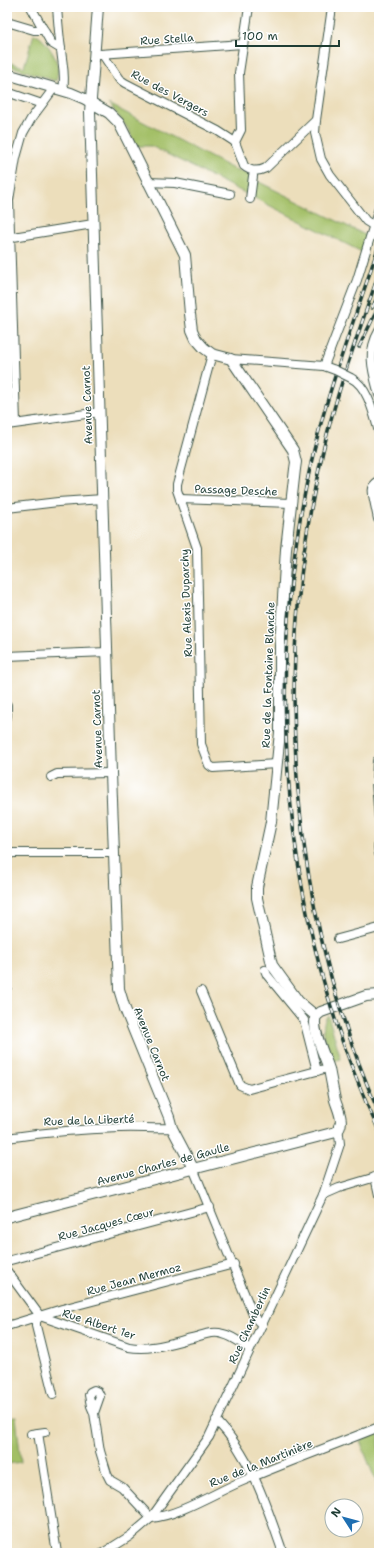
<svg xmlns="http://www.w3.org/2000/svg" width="386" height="1560" font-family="'Shantell Sans',sans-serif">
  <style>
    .green { fill: #a3bf66; stroke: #617e4d }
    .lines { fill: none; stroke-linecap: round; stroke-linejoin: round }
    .minor-casing { stroke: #3e5548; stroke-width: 10 }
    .tertiary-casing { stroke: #3e5548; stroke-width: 12 }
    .minor { stroke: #fff; stroke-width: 8 }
    .tertiary { stroke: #fff; stroke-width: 10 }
    .rail-casing { stroke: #1f3d34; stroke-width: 3.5 }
    .rail { stroke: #fff; stroke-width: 2; stroke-dasharray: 6; stroke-linecap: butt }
    .minor-bridge-casing { stroke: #3e5548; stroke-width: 10; stroke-linecap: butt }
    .minor-bridge { stroke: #fff; stroke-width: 8 }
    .labels { text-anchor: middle; stroke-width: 3; stroke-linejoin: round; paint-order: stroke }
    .street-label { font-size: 11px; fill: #1f3d34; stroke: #fff }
  </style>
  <rect width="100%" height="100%" fill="#fff"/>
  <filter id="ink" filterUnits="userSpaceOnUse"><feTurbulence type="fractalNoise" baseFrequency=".025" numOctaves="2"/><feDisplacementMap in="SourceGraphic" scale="8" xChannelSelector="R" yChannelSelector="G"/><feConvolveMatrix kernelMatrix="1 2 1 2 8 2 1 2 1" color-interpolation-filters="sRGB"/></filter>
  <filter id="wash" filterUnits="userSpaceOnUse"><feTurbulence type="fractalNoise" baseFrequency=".012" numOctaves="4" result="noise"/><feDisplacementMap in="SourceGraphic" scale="16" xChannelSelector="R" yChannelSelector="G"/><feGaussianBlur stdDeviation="0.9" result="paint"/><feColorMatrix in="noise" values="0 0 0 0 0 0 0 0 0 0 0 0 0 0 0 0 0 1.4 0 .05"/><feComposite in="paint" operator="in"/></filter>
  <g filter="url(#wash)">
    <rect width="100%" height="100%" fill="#ecdebb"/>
    <!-- green -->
    <g class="green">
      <path d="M34,34C44,37 57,57 58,68C58,72 57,77 56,81L7,65V62L24,67Z"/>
      <path d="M109,104L237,171L253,174V179L369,237L364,253L151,146H135L129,130Z"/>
      <path d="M328,1015L341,1059L333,1061C329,1047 317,1028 328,1015Z"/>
      <path d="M16,1417L21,1462L7,1464V1418Z"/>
      <path d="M379,1432V1489L360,1441Z"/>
    </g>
  </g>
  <g filter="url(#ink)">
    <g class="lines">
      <defs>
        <g id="minor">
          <path d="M31,7L51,43L61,49"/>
          <path d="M57,7C58,21 59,35 61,49C62,63 66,76 63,90"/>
          <path d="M249,7L239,73L241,130L235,142L244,166C251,172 258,172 266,168L316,120"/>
          <path d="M332,7L316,120L315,133L321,159L330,175L366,221L374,226"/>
          <path d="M7,22L34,30H44"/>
          <path d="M100,54L243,44"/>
          <path d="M103,55L119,79L125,83L218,131L235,142"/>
          <path d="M7,92L42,104"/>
          <path d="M147,182L175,183L230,194"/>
          <path d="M250,199L253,176"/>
          <path d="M7,238L93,224"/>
          <path d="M379,331C366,353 373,372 379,395"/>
          <path d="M212,354L177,484V490L197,548L201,744L209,765L213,768L276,764"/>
          <path d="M231,359L324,366L335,370"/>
          <path d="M324,366L357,280L379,208"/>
          <path d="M351,378C368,386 374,415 379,432"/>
          <path d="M16,423L9,200L16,158L23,133L31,119L54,88"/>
          <path d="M7,425L100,412"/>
          <path d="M180,499L291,503"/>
          <path d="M7,508L58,502L103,499"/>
          <path d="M7,656L107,652"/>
          <path d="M7,705V716"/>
          <path d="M377,761L376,783L379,819"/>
          <path d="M51,777L57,774L111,773"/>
          <path d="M379,841L378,847L379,854"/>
          <path d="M7,854L14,853H114"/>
          <path d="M338,939L379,928"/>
          <path d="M265,970L267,975L304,1020L317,1071"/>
          <path d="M7,982V987"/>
          <path d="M201,991L240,1085L249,1089L328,1068"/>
          <path d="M7,1138C45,1132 82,1129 120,1128C137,1127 154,1129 172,1128"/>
          <path d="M193,1168L254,1317L262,1325"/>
          <path d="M375,1177L379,1195"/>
          <path d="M323,1195L339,1188L379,1176"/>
          <path d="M7,1261L210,1207"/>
          <path d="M7,1271L40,1316L129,1347C151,1351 174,1342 196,1337C205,1334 214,1331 223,1334C233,1336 242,1344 250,1349"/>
          <path d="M40,1316L36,1321V1326L53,1394"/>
          <path d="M7,1326L62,1309L234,1264"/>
          <path d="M94,1413L100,1396L98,1392L94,1390L90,1392L89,1395L91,1406L94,1413L100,1451L107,1474L110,1480L122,1487L151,1518"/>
          <path d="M216,1420C251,1456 267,1507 283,1553"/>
          <path d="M38,1433L57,1553"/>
          <path d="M31,1434L45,1432"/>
          <path d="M151,1518C177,1516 213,1494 238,1483C284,1463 332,1446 379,1427"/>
          <path d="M103,1553L130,1536L151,1518L209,1437L323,1195L340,1144L338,1126"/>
        </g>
        <g id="tertiary">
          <path d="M98,7L90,112L111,773L119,989L125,1009L169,1117L172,1128L193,1168"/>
          <path d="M7,74L71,93L85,99L109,113L119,123L185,255L190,314L192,330L196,339L204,348L212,354L231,359L293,450L296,462L295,469L286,549L280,646V732L271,822L257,887V898L272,965L298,1001L316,1016"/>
          <path d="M374,495L379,519"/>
          <path d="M378,499C372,494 372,487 379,483"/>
          <path d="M316,1016L321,1012L366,996L379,995"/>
          <path d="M7,1217L336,1132C346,1124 338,1110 335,1100C333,1090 331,1080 329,1069C325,1056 311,1029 316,1016"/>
        </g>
      </defs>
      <!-- minor casing -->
      <use href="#minor" class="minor-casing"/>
      <!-- tertiary casing -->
      <use href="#tertiary" class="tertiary-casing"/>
      <!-- minor -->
      <use href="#minor" class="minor"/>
      <!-- tertiary -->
      <use href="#tertiary" class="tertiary"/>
      <defs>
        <g id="rail">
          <path d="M379,245C357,313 331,380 314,450C261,674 281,922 379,1131"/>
          <path d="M379,273C359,332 337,390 323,451C271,670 289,907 379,1113"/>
          <path d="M372,308L379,294"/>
          <path d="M359,347L379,306"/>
        </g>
      </defs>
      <!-- rail casing -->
      <use href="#rail" class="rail-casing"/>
      <!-- rail -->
      <use href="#rail" class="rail"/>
      <defs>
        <path id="minor-bridge" d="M335,370L351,378"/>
      </defs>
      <!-- minor-bridge casing -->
      <use href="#minor-bridge" class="minor-bridge-casing"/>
      <!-- minor-bridge -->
      <use href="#minor-bridge" class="minor-bridge"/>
    </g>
  </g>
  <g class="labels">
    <!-- street labels -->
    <g class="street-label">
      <text transform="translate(167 39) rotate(-4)" y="4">Rue Stella</text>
      <text transform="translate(170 93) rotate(28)" y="4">Rue des Vergers</text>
      <text transform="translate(87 405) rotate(-92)" y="4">Avenue Carnot</text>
      <text transform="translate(236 490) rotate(2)" y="4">Passage Desche</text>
      <text transform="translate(186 603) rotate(-92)" y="4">Rue Alexis Duparchy</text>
      <text transform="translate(268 675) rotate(-88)" y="4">Rue de la Fontaine Blanche</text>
      <text transform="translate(97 729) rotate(-92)" y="4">Avenue Carnot</text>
      <text transform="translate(152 1044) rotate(68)" y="4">Avenue Carnot</text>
      <text transform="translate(89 1120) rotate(-2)" y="4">Rue de la Liberté</text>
      <text transform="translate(163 1164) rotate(-15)" y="4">Avenue Charles de Gaulle</text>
      <text transform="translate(106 1224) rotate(-15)" y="4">Rue Jacques Cœur</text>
      <text transform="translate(134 1279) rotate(-15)" y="4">Rue Jean Mermoz</text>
      <text transform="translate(99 1324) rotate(18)" y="4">Rue Albert 1er</text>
      <text transform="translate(249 1325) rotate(-65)" y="4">Rue Chamberlin</text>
      <text transform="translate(261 1463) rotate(-22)" y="4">Rue de la Martinière</text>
    </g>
  </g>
  <!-- margin -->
  <rect width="386" height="1560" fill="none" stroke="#fff" stroke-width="24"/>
  <!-- north arrow -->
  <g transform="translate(344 1518) rotate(306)"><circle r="19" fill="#ffffff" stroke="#a5b1ae"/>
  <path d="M0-3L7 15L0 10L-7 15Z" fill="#1f6fb2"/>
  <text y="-6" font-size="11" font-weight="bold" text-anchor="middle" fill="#1f3d34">N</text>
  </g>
  <!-- scale -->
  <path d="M236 40v6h103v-6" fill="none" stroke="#1f3d34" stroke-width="2"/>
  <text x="242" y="40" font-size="12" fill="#1f3d34" stroke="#ffffff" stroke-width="3" paint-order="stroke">100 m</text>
</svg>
